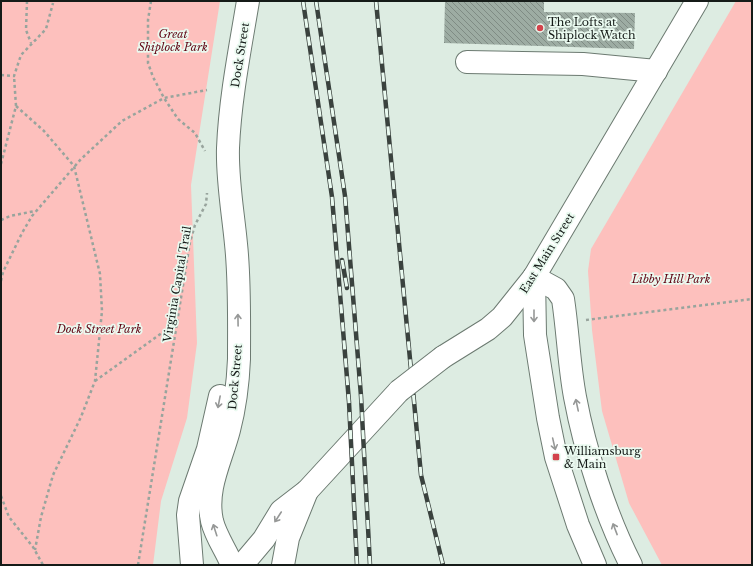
<svg xmlns="http://www.w3.org/2000/svg" width="753" height="566" font-family="'Libre Baskerville',serif">
  <style>
    .park { fill: #fdc0bd }
    .building { fill: url(#building-back-hatch) }
    .lines { fill: none; stroke-linecap: round; stroke-linejoin: round }
    .minor-casing { stroke: #6c7a71; stroke-width: 24 }
    .major-casing { stroke: #6c7a71; stroke-width: 24 }
    .path { stroke: #98a49d; stroke-width: 2.5; stroke-dasharray: 3 3; stroke-linecap: butt }
    .minor { stroke: #fff; stroke-width: 22 }
    .major { stroke: #fff; stroke-width: 22 }
    .rail-casing { stroke: #3a423e; stroke-width: 4.5 }
    .rail { stroke: #eafaf0; stroke-width: 3; stroke-dasharray: 9; stroke-linecap: butt }
    .major-bridge-casing { stroke: #6c7a71; stroke-width: 24; stroke-linecap: butt }
    .major-bridge { stroke: #fff; stroke-width: 22 }
    .oneway { stroke: #969897 }
    .poi-dot { fill: #d3434c; stroke: #eafaf0; stroke-width: 1.5 }
    .labels { text-anchor: middle; stroke-width: 3.5; stroke-linejoin: round; paint-order: stroke }
    .poi-label { font-size: 11px; fill: #151b18; stroke: #eafaf0; text-anchor: start }
    .park-label { font-size: 11px; font-style: italic; fill: #610514; stroke: #eafaf0 }
    .street-label { font-size: 11px; fill: #151b18; stroke: #eafaf0 }
  </style>
  <defs>
    <pattern id="building-back-hatch" width="6" height="6" patternUnits="userSpaceOnUse"><rect width="6" height="6" fill="#9daca3"/><path d="M-1 5l2 2M0 0l6 6M5-1l2 2" fill="none" stroke="#7f8b84"/></pattern>
  </defs>
  <rect width="100%" height="100%" fill="#ddece2"/>
  <!-- park -->
  <g class="park">
    <path d="M1,1H220L191,185L197,343L187,418L161,501L153,565H1Z"/>
    <path d="M736,1H752V565H662L629,503L602,411L592,330L588,271L591,249Z"/>
  </g>
  <!-- building -->
  <path class="building" d="M445,1H544V12L635,13L634,49L444,43Z"/>
  <g class="lines">
    <defs>
      <path id="minor" d="M467,62L583,64L656,71"/>
      <g id="major">
        <path d="M534,277L556,289L563,299C568,332 569,365 575,397C585,451 606,516 631,565"/>
        <path d="M534,277L535,335L548,418L556,457L578,525L595,565"/>
        <path d="M443,357L488,329L502,317L534,277L697,1"/>
        <path d="M192,565L188,515L190,501L208,449L220,396"/>
        <path d="M232,565C226,550 216,537 212,521C205,489 221,461 229,430C235,407 238,383 239,359C239,321 240,281 236,244C233,212 227,180 228,148C230,99 240,49 248,1"/>
        <path d="M242,565L264,539L281,511L307,491L399,391"/>
        <path d="M283,565L288,538L307,491"/>
      </g>
    </defs>
    <!-- minor casing -->
    <use href="#minor" class="minor-casing"/>
    <!-- major casing -->
    <use href="#major" class="major-casing"/>
    <!-- path -->
    <g class="path">
      <path d="M27,1L26,30L31,43"/>
      <path d="M151,1L148,20V63L153,77L164,98L178,119L195,133L205,151"/>
      <path d="M1,75L14,76L21,55L46,29L53,3"/>
      <path d="M16,106L44,131L74,166L100,274L102,311L95,381L81,417L53,475L41,517L35,550"/>
      <path d="M1,164L16,106L14,76"/>
      <path d="M1,220L10,216L35,211"/>
      <path d="M1,281L3,272L22,233L32,216L81,159L122,121L164,98L207,90"/>
      <path d="M586,320L752,299"/>
      <path d="M95,381L177,322"/>
      <path d="M1,496L9,517L33,547L43,565"/>
      <path d="M138,565L190,242L195,225L206,204L207,193"/>
    </g>
    <!-- minor -->
    <use href="#minor" class="minor"/>
    <!-- major -->
    <use href="#major" class="major"/>
    <defs>
      <g id="rail">
        <path d="M303,1L332,197L349,402L357,565"/>
        <path d="M316,1L345,196L361,396L370,565"/>
        <path d="M376,1L421,475L443,565"/>
        <path d="M342,260L347,288"/>
      </g>
    </defs>
    <!-- rail casing -->
    <use href="#rail" class="rail-casing"/>
    <!-- rail -->
    <use href="#rail" class="rail"/>
    <defs>
      <path id="major-bridge" d="M399,391L443,357"/>
    </defs>
    <!-- major-bridge casing -->
    <use href="#major-bridge" class="major-bridge-casing"/>
    <!-- major-bridge -->
    <use href="#major-bridge" class="major-bridge"/>
  </g>
  <!-- one-way arrows -->
  <defs><path id="oneway-shaft" d="M-6 0H5M1.5-3L5.5 0L1.5 3" fill="none" stroke-width="1.6" stroke-linecap="round" stroke-linejoin="round"/></defs>
  <g class="oneway">
    <use href="#oneway-shaft" transform="translate(534 316) rotate(90)"/>
    <use href="#oneway-shaft" transform="translate(238 320) rotate(-91)"/>
    <use href="#oneway-shaft" transform="translate(219 402) rotate(101)"/>
    <use href="#oneway-shaft" transform="translate(577 405) rotate(-102)"/>
    <use href="#oneway-shaft" transform="translate(554 444) rotate(77)"/>
    <use href="#oneway-shaft" transform="translate(278 517) rotate(123)"/>
    <use href="#oneway-shaft" transform="translate(615 529) rotate(-111)"/>
    <use href="#oneway-shaft" transform="translate(215 530) rotate(-108)"/>
  </g>
  <!-- markers -->
  <g class="poi-dot">
    <circle cx="540" cy="28" r="4"/>
    <rect x="552" y="453" width="8" height="8" rx="2"/>
  </g>
  <g class="labels">
    <!-- poi labels -->
    <g class="poi-label">
      <text x="548" y="26">The Lofts at<tspan x="548" dy="13">Shiplock Watch</tspan></text>
      <text x="564" y="455">Williamsburg<tspan x="564" dy="13">&amp; Main</tspan></text>
    </g>
    <!-- park labels -->
    <g class="park-label">
      <text x="173" y="38">Great<tspan x="173" dy="13">Shiplock Park</tspan></text>
      <text x="671" y="283">Libby Hill Park</text>
      <text x="99" y="333">Dock Street Park</text>
    </g>
    <!-- street labels -->
    <g class="street-label">
      <text transform="translate(240 55) rotate(-81)" y="4">Dock Street</text>
      <text transform="translate(547 253) rotate(-58)" y="4">East Main Street</text>
      <text transform="translate(177 284) rotate(-80)" y="4">Virginia Capital Trail</text>
      <text transform="translate(235 377) rotate(-85)" y="4">Dock Street</text>
    </g>
  </g>
  <!-- border -->
  <rect width="753" height="566" fill="none" stroke="#151b18" stroke-width="4"/>
</svg>
